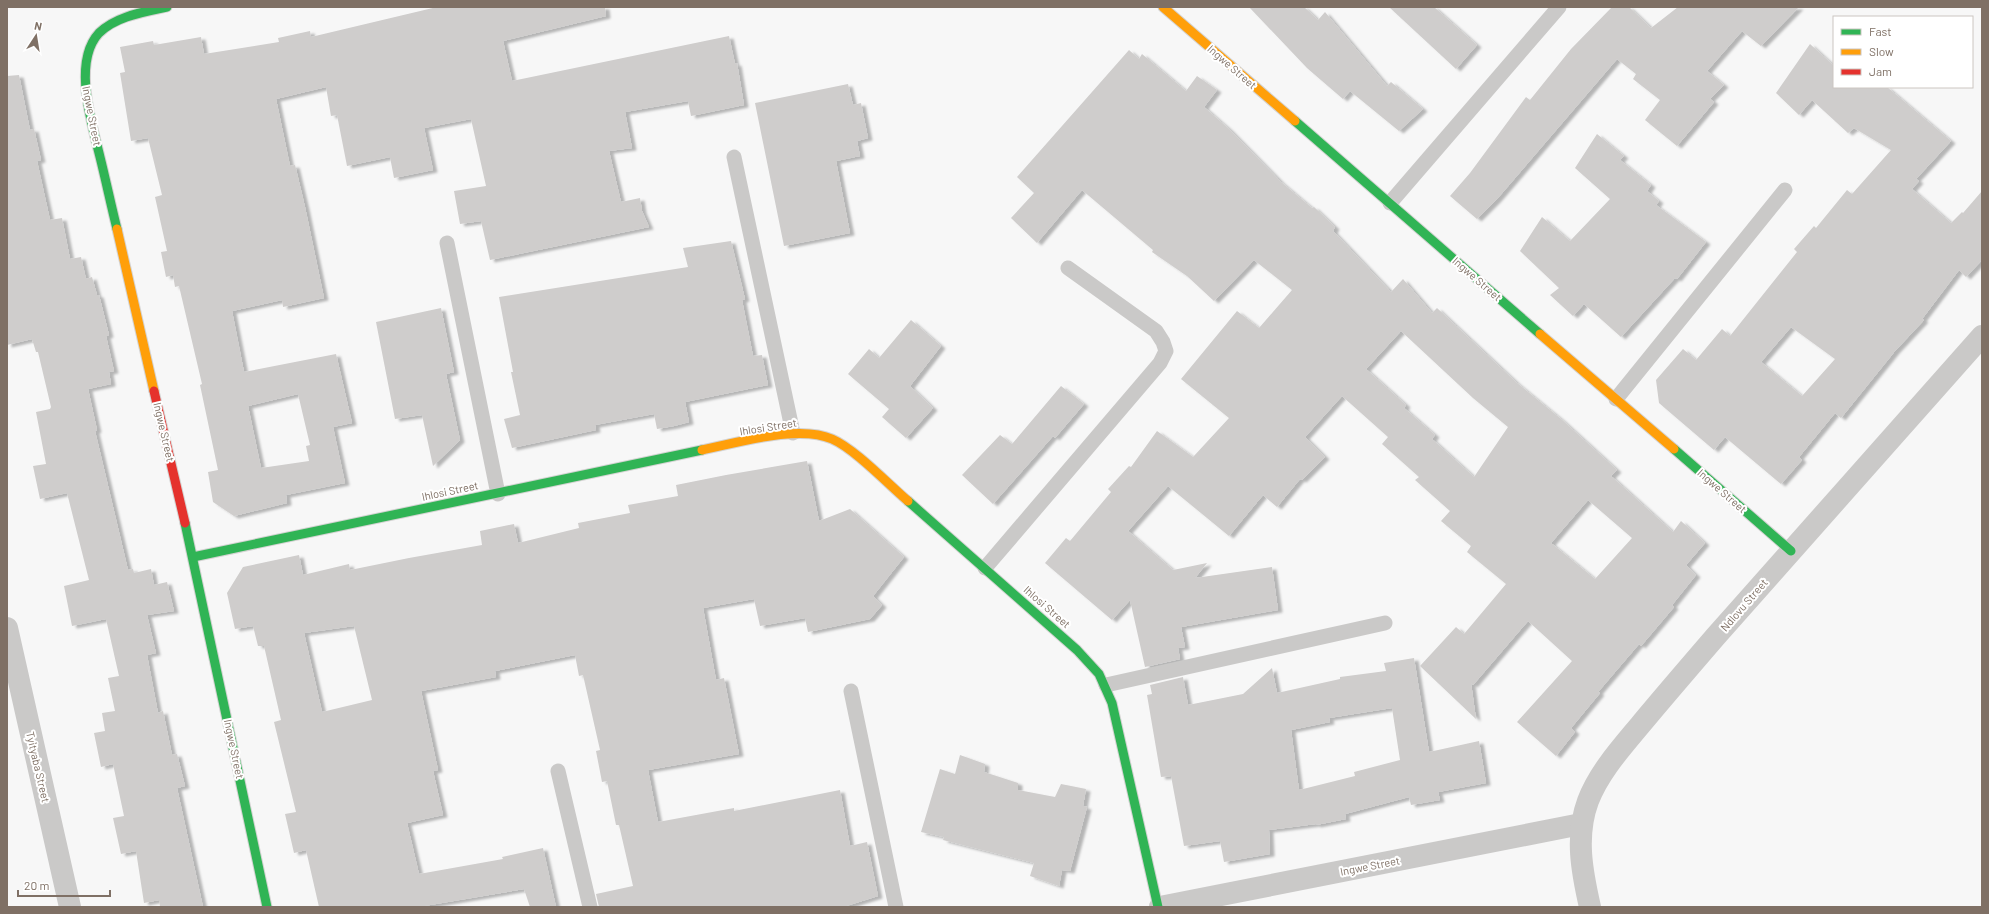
<svg xmlns="http://www.w3.org/2000/svg" width="1989" height="914" font-family="Barlow,sans-serif">
  <style>
    .building { fill: #cfcdcc; fill-rule: evenodd; filter: url(#shadow) }
    .lines { fill: none; stroke-linecap: round; stroke-linejoin: round }
    .fast-casing { stroke: #d4d3d2; stroke-width: 11 }
    .slow-casing { stroke: #d4d3d2; stroke-width: 11 }
    .jam-casing { stroke: #d4d3d2; stroke-width: 11 }
    .lane { stroke: #cac9c8; stroke-width: 15 }
    .street { stroke: #cac9c8; stroke-width: 22 }
    .fast { stroke: #30b455; stroke-width: 9 }
    .slow { stroke: #ff9f0a; stroke-width: 9 }
    .jam { stroke: #e5322d; stroke-width: 9 }
    .labels { text-anchor: middle; stroke-width: 4; stroke-linejoin: round; paint-order: stroke }
    .street-label { font-size: 11px; fill: #7f7065; stroke: #fff }
  </style>
  <defs>
    <filter id="shadow"><feDropShadow dx="4.5" dy="2.5" stdDeviation="1" flood-color="#0004"/></filter>
  </defs>
  <rect width="100%" height="100%" fill="#f7f7f7"/>
  <!-- building -->
  <g class="building">
    <path d="M437,7H605L606,16L503,41L512,81L729,36L735,64L737,63L744,105L691,116L688,101L625,112L632,148L609,151L621,202L640,198L642,211L649,227L490,260L481,221L460,224L454,191L486,186L471,119L424,128L433,170L394,178L390,157L347,166L337,115L331,116L326,87L276,99L290,166L295,165L305,207L324,298L283,307L282,300L232,311L244,372L336,354L352,423L333,427L345,483L286,495L287,503L234,516L213,502L208,472L218,470L200,385L202,384L179,286L175,287L173,275L166,277L161,252L167,251L155,197L162,195L148,138L131,141L120,73L125,72L120,47L153,41L154,45L201,37L204,54L279,42L278,38L310,31L311,37ZM298,394L310,445L306,446L309,461L261,468L248,406Z"/>
    <path d="M1249,7H1304L1318,20L1325,12L1387,86L1391,82L1423,109L1399,131L1350,91L1343,99L1307,68Z"/>
    <path d="M1389,7H1434L1477,45L1456,69Z"/>
    <path d="M1612,7H1629L1651,28L1678,7H1799L1761,46L1742,31L1707,71L1724,85L1710,99L1714,102L1677,146L1645,120L1660,100L1633,79L1636,74L1617,59L1497,199L1477,219L1450,196L1470,173L1526,97L1530,100L1571,49Z"/>
    <path d="M1810,44L1834,66V87H1887L1951,141L1916,179L1919,181L1912,189L1951,223L1962,212L1963,213L1982,191V260L1966,277L1959,270L1922,319L1924,320L1895,351L1841,418L1835,413L1799,457L1802,460L1781,484L1725,437L1714,450L1659,403L1656,380L1683,349L1696,360L1722,329L1730,336L1797,252L1794,249L1814,226L1816,228L1847,190L1852,194L1891,150L1854,128L1848,133L1812,100L1799,115L1776,93ZM1791,327L1835,359L1802,396L1761,362Z"/>
    <path d="M1129,50L1139,59L1142,54L1186,91L1197,76L1217,90L1204,107L1229,129L1281,182L1312,208L1314,207L1335,227L1333,231L1391,292L1403,279L1432,313L1437,308L1517,383L1561,419L1617,470L1611,476L1673,532L1681,521L1705,543L1686,565L1696,575L1672,605L1674,607L1641,646L1639,644L1598,692L1600,693L1571,728L1575,732L1556,756L1517,722L1572,661L1528,621L1473,685L1471,683L1476,719L1420,666L1456,627L1464,634L1506,584L1467,552L1471,546L1441,521L1450,511L1415,480L1419,477L1382,444L1388,437L1342,396L1305,437L1325,457L1302,480L1300,479L1277,507L1263,495L1229,536L1168,486L1128,531L1173,570L1207,563L1195,578L1272,567L1278,610L1181,627L1185,647L1178,648L1180,659L1145,667L1130,600L1112,620L1045,563L1066,538L1070,541L1111,492L1108,489L1129,466L1131,467L1157,431L1193,457L1229,418L1181,379L1237,311L1259,328L1292,290L1254,260L1214,301L1187,276L1152,252L1153,250L1082,190L1037,243L1011,218L1034,193L1017,177ZM1401,331L1473,398L1508,427L1474,477L1432,439L1435,435L1404,408L1406,405L1366,369ZM1588,500L1632,538L1595,579L1551,543Z"/>
    <path d="M19,75L30,130L34,129L41,160L37,161L50,220L62,218L70,259L81,257L86,279L92,277L97,295H99L109,335L106,336L114,371L109,372L111,384L88,389L97,430L95,431L128,570L133,569L134,573L151,569L154,585L167,582L174,611L147,615L156,653L147,655L158,713L163,711L172,755L177,754L185,786L177,788L203,907H160L159,900L144,903L136,851L121,854L113,818L124,816L113,764L101,767L94,733L105,731L102,713L115,711L108,678L119,676L106,619L72,626L64,586L89,580L67,493L40,499L33,466L46,464L36,412L50,409L51,407L38,352H36L32,339L7,345V76Z"/>
    <path d="M848,84L853,105L861,103L868,138L857,141L860,156L836,161L850,233L784,246L755,103Z"/>
    <path d="M1597,134L1624,156L1620,160L1651,185L1647,191L1659,201L1656,205L1706,242L1677,279L1675,278L1621,337L1584,304L1573,316L1550,295L1559,288L1520,251L1542,217L1570,241L1610,199L1575,168Z"/>
    <path d="M731,241L745,299L742,300L753,356L762,355L768,385L685,402L689,422L674,426L657,429L654,414L595,425L596,430L512,448L504,419L520,415L511,372H513L499,297L688,267L683,248Z"/>
    <path d="M441,308L454,372L446,374L460,440L433,466L422,415L395,419L376,322Z"/>
    <path d="M911,320L941,346L910,386L933,408L906,438L882,417L889,409L848,374L869,349L879,358Z"/>
    <path d="M1061,386L1084,404L1055,438L1053,436L993,504L962,475L1000,435L1012,444Z"/>
    <path d="M807,461L819,521L850,509L904,557L873,596L882,605L870,619L808,632L805,618L760,626L754,599L703,608L716,680L724,678L739,754L648,770L658,822L734,808V811L840,790L850,846L867,842L878,896L843,907H599L596,894L633,886L619,825H616L607,781L602,782L596,751L600,750L583,675L579,676L575,655L495,671L496,677L421,691L438,770L433,771L443,815L407,823L419,874L503,859L502,857L543,848L556,907H530L524,889L418,907H319L306,850L294,853L285,814L296,812L274,722L281,720L264,646H258L253,626L235,629L227,593L243,567L299,555L303,575L349,564L350,570L409,558L482,545L480,531L514,524L518,543L579,528L578,523L630,513L628,505L678,496L676,485L726,475ZM354,626L372,700L322,712L304,633Z"/>
    <path d="M1414,658L1429,752L1479,741L1486,783L1438,792L1440,800L1411,805L1409,797L1345,814L1346,819L1316,825V824L1269,830L1270,854L1224,862L1220,841L1184,846L1171,776L1161,777L1147,695L1152,694L1150,685L1183,677L1188,705L1243,694L1272,668L1277,693L1340,679V677L1386,671L1384,663ZM1392,708L1400,760L1354,772L1355,776L1299,790L1291,730L1330,722L1329,718Z"/>
    <path d="M960,755L985,764L984,772L1018,783V790L1055,797L1061,784L1086,789L1083,806L1087,807L1070,871L1062,870L1059,886L1030,876L1034,863L943,840L944,837L921,832L940,769L955,774Z"/>
  </g>
  <g class="lines">
    <defs>
      <g id="fast">
        <path d="M1295,121L1540,334"/>
        <path d="M117,229C111,205 106,181 100,157C92,124 72,62 99,33C116,16 144,12 167,7"/>
        <path d="M1674,449L1791,551"/>
        <path d="M908,501L1077,650L1099,674L1112,703L1158,907"/>
        <path d="M185,523L267,907"/>
        <path d="M193,557L702,450"/>
      </g>
      <g id="slow">
        <path d="M1163,7L1295,121"/>
        <path d="M117,229L154,391"/>
        <path d="M1540,334L1674,449"/>
        <path d="M702,450C737,443 799,424 832,439C855,449 888,484 908,501"/>
      </g>
      <path id="jam" d="M154,391L185,523"/>
    </defs>
    <!-- fast casing -->
    <use href="#fast" class="fast-casing"/>
    <!-- slow casing -->
    <use href="#slow" class="slow-casing"/>
    <!-- jam casing -->
    <use href="#jam" class="jam-casing"/>
    <!-- lane -->
    <g class="lane">
      <path d="M734,157L793,433"/>
      <path d="M1390,203L1559,7"/>
      <path d="M447,243L498,494"/>
      <path d="M1616,399L1785,190"/>
      <path d="M985,568L1160,363L1166,351L1163,342L1156,331L1068,268"/>
      <path d="M1106,685L1385,623"/>
      <path d="M851,691L896,907"/>
      <path d="M558,771L590,907"/>
    </g>
    <!-- street -->
    <g class="street">
      <path d="M7,628L70,907"/>
      <path d="M1160,907L1581,824"/>
      <path d="M1590,907C1582,872 1575,836 1588,801C1599,772 1622,747 1641,724C1666,694 1691,665 1716,636C1805,536 1893,436 1982,336"/>
    </g>
    <!-- fast -->
    <use href="#fast" class="fast"/>
    <!-- slow -->
    <use href="#slow" class="slow"/>
    <!-- jam -->
    <use href="#jam" class="jam"/>
  </g>
  <g class="labels">
    <!-- street labels -->
    <g class="street-label">
      <text transform="translate(1232 67) rotate(41)" y="4">Ingwe Street</text>
      <text transform="translate(92 116) rotate(79)" y="4">Ingwe Street</text>
      <text transform="translate(1477 279) rotate(41)" y="4">Ingwe Street</text>
      <text transform="translate(768 427) rotate(-9)" y="4">Ihlosi Street</text>
      <text transform="translate(164 432) rotate(77)" y="4">Ingwe Street</text>
      <text transform="translate(450 491) rotate(-12)" y="4">Ihlosi Street</text>
      <text transform="translate(1722 491) rotate(41)" y="4">Ingwe Street</text>
      <text transform="translate(1744 605) rotate(-49)" y="4">Ndlovu Street</text>
      <text transform="translate(1047 607) rotate(41)" y="4">Ihlosi Street</text>
      <text transform="translate(234 749) rotate(78)" y="4">Ingwe Street</text>
      <text transform="translate(38 767) rotate(77)" y="4">Tyityaba Street</text>
      <text transform="translate(1370 866) rotate(-11)" y="4">Ingwe Street</text>
    </g>
  </g>
  <!-- border -->
  <rect width="1989" height="914" fill="none" stroke="#7f7065" stroke-width="16"/>
  <!-- legend -->
  <rect x="1833" y="16" width="140" height="72" fill="#ffffff" stroke="#ccc6c1"/>
  <rect x="1841" y="29" width="20" height="6" fill="#30b455" stroke="#ccc6c1"/>
  <text x="1869" y="36" font-size="12" fill="#7f7065">Fast</text>
  <rect x="1841" y="49" width="20" height="6" fill="#ff9f0a" stroke="#ccc6c1"/>
  <text x="1869" y="56" font-size="12" fill="#7f7065">Slow</text>
  <rect x="1841" y="69" width="20" height="6" fill="#e5322d" stroke="#ccc6c1"/>
  <text x="1869" y="76" font-size="12" fill="#7f7065">Jam</text>
  <!-- north arrow -->
  <g transform="translate(36 36) rotate(12)" stroke="#ffffff" stroke-width="3" paint-order="stroke">
  <path d="M0-3L7 15L0 10L-7 15Z" fill="#7f7065"/>
  <text y="-6" font-size="11" font-weight="bold" text-anchor="middle" fill="#7f7065">N</text>
  </g>
  <!-- scale -->
  <path d="M18 890v6h92v-6" fill="none" stroke="#7f7065" stroke-width="2"/>
  <text x="24" y="890" font-size="12" fill="#7f7065" stroke="#ffffff" stroke-width="3" paint-order="stroke">20 m</text>
</svg>
